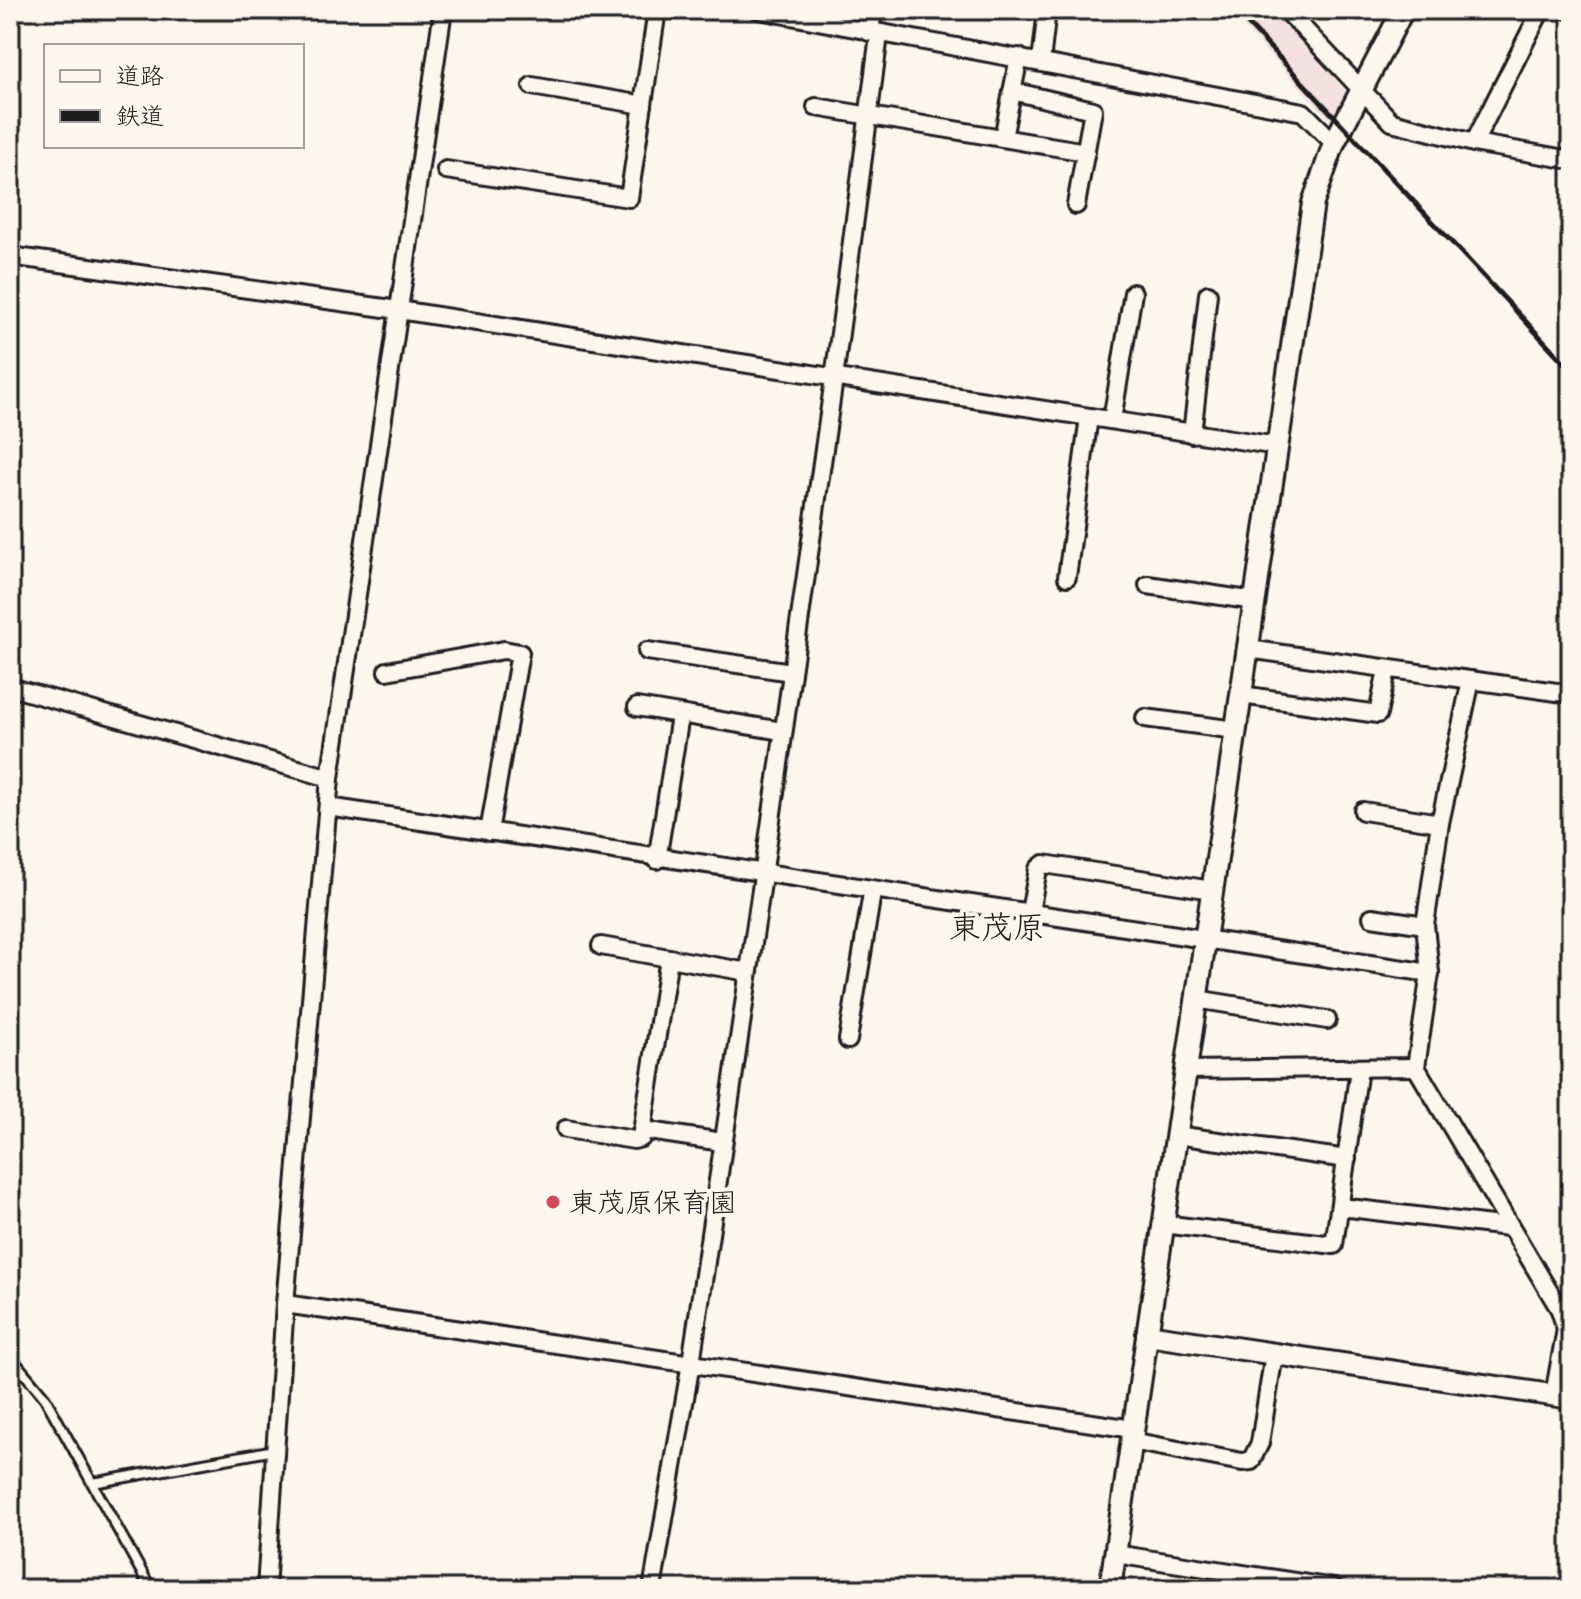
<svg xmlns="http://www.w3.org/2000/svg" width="1581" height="1599" font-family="Itim,'Klee One',sans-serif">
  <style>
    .built { fill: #f4e0e0 }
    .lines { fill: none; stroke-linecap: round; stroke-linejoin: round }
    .service-casing { stroke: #1c1c1c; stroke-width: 14 }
    .minor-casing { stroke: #1c1c1c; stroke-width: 22 }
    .tertiary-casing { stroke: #1c1c1c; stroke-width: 26 }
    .service { stroke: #fbf7ec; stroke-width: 8 }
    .minor { stroke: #fbf7ec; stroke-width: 16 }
    .tertiary { stroke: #fbf7ec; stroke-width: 20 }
    .rail { stroke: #1c1c1c; stroke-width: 5 }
    .poi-dot { fill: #d1495b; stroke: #fbf7ec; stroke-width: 3 }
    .labels { text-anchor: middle; stroke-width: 8; stroke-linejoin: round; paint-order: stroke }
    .poi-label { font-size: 28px; fill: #1c1c1c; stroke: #fbf7ec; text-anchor: start }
    .quarter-label { font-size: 32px; fill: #1c1c1c; stroke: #fbf7ec }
  </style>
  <rect width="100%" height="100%" fill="#fbf7ec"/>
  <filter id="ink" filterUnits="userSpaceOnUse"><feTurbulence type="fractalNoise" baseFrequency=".0125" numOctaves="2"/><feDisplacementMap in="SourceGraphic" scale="16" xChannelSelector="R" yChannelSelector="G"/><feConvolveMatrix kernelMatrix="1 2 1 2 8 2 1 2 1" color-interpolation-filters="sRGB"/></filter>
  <g filter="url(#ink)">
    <!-- built -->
    <path class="built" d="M1228,10H1272L1306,46L1348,94L1333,123Z"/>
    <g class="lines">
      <defs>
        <g id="service">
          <path d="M1550,10L1571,15"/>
          <path d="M10,1356L45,1398L151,1589"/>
          <path d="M93,1483L275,1450"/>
        </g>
        <g id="minor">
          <path d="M759,10L1303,112L1334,143"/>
          <path d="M1286,10L1392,122L1474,143L1571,160"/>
          <path d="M869,32L874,10"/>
          <path d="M1041,62L1047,10"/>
          <path d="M532,86L643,105"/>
          <path d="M1012,91L1093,110L1076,205"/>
          <path d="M816,107L1086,152"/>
          <path d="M1003,138L1019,57"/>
          <path d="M1474,143L1541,10"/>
          <path d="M446,170L629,198L657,10"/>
          <path d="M10,256L399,310L1277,446"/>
          <path d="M1112,420L1133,293"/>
          <path d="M1192,434L1208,294"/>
          <path d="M1067,577L1089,417"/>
          <path d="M1148,585L1255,601"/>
          <path d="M1248,649L1571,694"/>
          <path d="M647,651L792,672"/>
          <path d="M387,671L504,650L520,653L489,832"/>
          <path d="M1471,680L1440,823L1425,925L1430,973L1416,1067L1560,1310L1566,1329L1554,1395"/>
          <path d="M10,687L330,778"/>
          <path d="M1241,695L1378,714L1387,670"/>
          <path d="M637,707L782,731"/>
          <path d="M1145,718L1236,730"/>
          <path d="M328,807C695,863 1062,920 1430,973"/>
          <path d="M1363,811L1440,823"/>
          <path d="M657,860L680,716"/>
          <path d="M1030,912L1038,869L1044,864L1212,890"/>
          <path d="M1372,917L1425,925"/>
          <path d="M601,946L748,972"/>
          <path d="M1196,999L1327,1020"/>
          <path d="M848,1040L872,893"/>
          <path d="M1186,1070L1416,1067"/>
          <path d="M566,1129L634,1140L641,1138L669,958"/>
          <path d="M643,1130L722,1142"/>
          <path d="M1176,1135L1347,1159"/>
          <path d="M1341,1207L1508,1227"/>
          <path d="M1163,1224L1334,1245L1359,1069"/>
          <path d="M285,1304L1133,1429"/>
          <path d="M1131,1441L1242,1462L1251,1461L1260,1443L1274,1354"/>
          <path d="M1115,1554L1334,1588"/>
          <path d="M266,1589L285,1304L330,778L443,10"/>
          <path d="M652,1589L691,1363L763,876L834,379L879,35"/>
        </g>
        <g id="tertiary">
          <path d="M1147,1335L1571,1398"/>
          <path d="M1110,1589L1313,203L1334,143L1403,10"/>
        </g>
      </defs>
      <!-- service casing -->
      <use href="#service" class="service-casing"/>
      <!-- minor casing -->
      <use href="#minor" class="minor-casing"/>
      <!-- tertiary casing -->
      <use href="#tertiary" class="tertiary-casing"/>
      <!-- service -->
      <use href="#service" class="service"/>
      <!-- minor -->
      <use href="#minor" class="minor"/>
      <!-- tertiary -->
      <use href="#tertiary" class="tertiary"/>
      <!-- rail -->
      <path class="rail" d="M1235,10L1571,370"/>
    </g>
  </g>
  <!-- markers -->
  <circle class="poi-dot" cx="553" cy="1202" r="8"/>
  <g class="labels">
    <!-- poi labels -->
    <g class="poi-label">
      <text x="569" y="1212">東茂原保育園</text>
    </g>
    <!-- quarter labels -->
    <g class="quarter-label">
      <text x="997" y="938">東茂原</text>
    </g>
  </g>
  <!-- margin -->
  <rect width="1581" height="1599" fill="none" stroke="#fbf7ec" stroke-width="40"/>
  <rect x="20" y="20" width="1541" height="1559" fill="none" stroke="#1c1c1c" stroke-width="3" filter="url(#ink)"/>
  <!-- legend -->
  <rect x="44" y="44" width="260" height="104" fill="#fbf7ec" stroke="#a29f99" stroke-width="2"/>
  <rect x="60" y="70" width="40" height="12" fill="#fbf7ec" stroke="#a29f99" stroke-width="2"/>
  <text x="116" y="84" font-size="24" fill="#1c1c1c">道路</text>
  <rect x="60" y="110" width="40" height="12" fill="#1c1c1c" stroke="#a29f99" stroke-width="2"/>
  <text x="116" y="124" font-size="24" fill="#1c1c1c">鉄道</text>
</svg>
